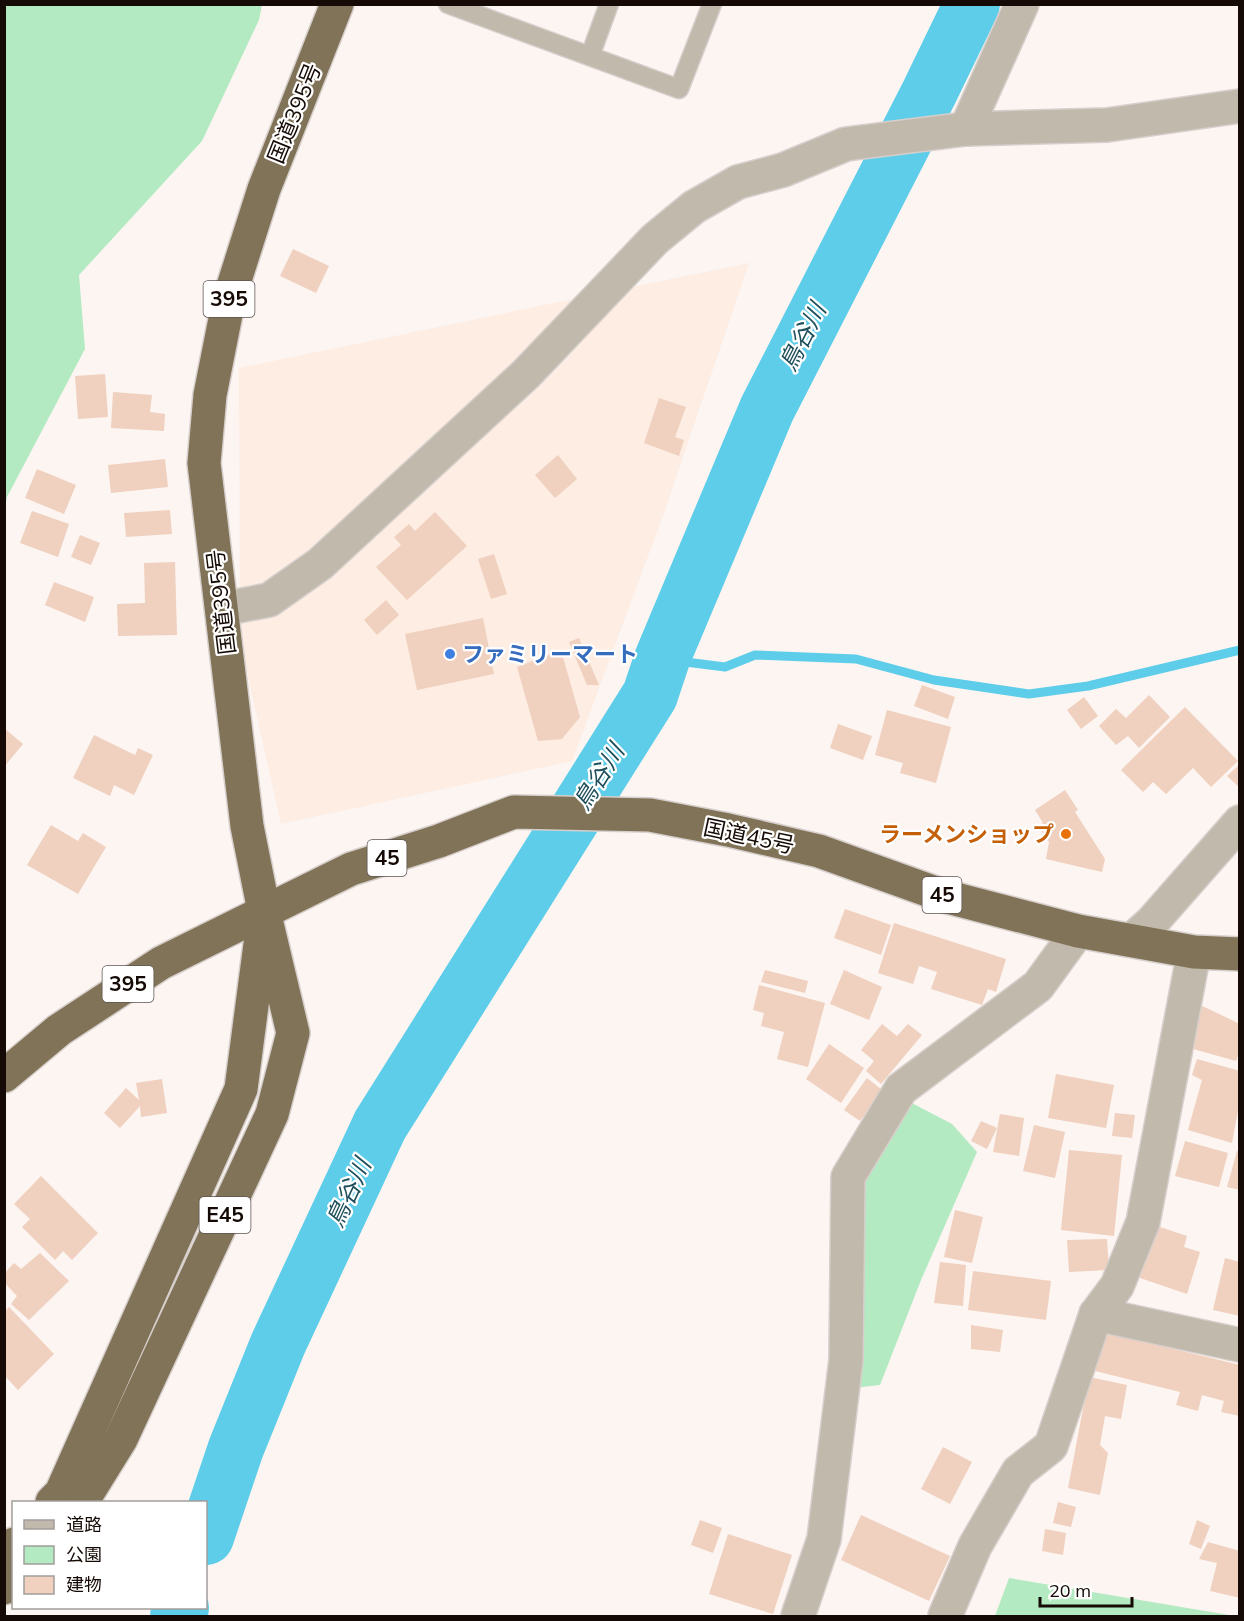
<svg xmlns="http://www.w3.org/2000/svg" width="1244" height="1621" font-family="Mulish,'Noto Sans JP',sans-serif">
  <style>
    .built { fill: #fdede3 }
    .green { fill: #b3eac1 }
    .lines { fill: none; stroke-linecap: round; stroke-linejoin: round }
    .stream { stroke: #5ecde9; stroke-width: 9 }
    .river { stroke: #5ecde9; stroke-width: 56 }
    .building { fill: #f0d0be }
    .lane-casing { stroke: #d7cfcc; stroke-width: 21 }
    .street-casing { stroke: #d7cfcc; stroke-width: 36 }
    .highway-casing { stroke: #d7cfcc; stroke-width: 36 }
    .lane { stroke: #c0b9ac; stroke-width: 18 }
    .street { stroke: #c0b9ac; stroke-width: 33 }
    .highway { stroke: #817357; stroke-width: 33 }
    .shop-dot { fill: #3f7fe0; stroke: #fff; stroke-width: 2 }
    .food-dot { fill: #e8710a; stroke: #fff; stroke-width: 2 }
    .labels { text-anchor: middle; stroke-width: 4.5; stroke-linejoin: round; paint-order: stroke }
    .shield { fill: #fff; stroke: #5b5450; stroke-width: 1.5 }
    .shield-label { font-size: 21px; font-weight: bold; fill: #150a05 }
    .street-label { font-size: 22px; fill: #150a05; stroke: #fff }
    .shop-label { font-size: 22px; font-weight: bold; fill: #366cbe; stroke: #fff; text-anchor: start }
    .food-label { font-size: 22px; font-weight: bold; fill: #c56008; stroke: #fff; text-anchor: end }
    .water-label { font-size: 24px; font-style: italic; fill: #204f5c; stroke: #fff }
  </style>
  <rect width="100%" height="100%" fill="#fcf5f2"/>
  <!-- built -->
  <path class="built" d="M749,263L664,513L572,761L281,824L240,641L239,368Z"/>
  <!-- green -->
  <g class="green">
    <path d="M5,4L262,5L259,20L202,141L79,275L85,349L7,497L5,509Z"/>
    <path d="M908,1101L952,1124L977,1152L921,1280L880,1385L852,1388L857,1182Z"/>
    <path d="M1009,1578L1235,1616H995Z"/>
  </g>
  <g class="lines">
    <!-- stream -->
    <path class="stream" d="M662,659L725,667L755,655L856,659L934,680L1029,694L1088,686L1240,650"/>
    <!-- river -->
    <g class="river">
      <path d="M206,1537L236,1448L278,1344L380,1125L650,695L662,659L767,409L929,93L972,4"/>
      <path d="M178,1616L181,1608"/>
    </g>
  </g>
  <!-- building -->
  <g class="building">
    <path d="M293,249L329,266L316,293L280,276Z"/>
    <path d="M105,374L108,417L78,419L75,376Z"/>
    <path d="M113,392L152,395L150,412L165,414L164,431L111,428Z"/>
    <path d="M659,398L686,407L675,437L684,440L679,456L644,443Z"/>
    <path d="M558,455L577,479L555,498L535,475Z"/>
    <path d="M165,459L168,487L111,493L108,465Z"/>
    <path d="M37,469L76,485L64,514L25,498Z"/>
    <path d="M170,510L172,534L126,537L124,513Z"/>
    <path d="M32,511L69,524L58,557L20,543Z"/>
    <path d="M435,512L467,546L407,600L376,567L401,545L394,537L409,524L415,531Z"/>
    <path d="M80,535L100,543L91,565L71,557Z"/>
    <path d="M494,554L507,594L491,599L478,559Z"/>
    <path d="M175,562L177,635L118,636L117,604L145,603L144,563Z"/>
    <path d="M54,582L94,597L85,622L45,605Z"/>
    <path d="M386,600L399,615L377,635L364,620Z"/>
    <path d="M483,618L494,674L417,690L405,634Z"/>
    <path d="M579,638L599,685H587L569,642Z"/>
    <path d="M561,650L580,717L562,739L538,741L517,667Z"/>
    <path d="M922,685L955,697L948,719L914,706Z"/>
    <path d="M1149,695L1170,717L1139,748L1128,736L1116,745L1099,726L1116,709L1126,718Z"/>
    <path d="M1084,697L1098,716L1081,729L1067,710Z"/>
    <path d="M1185,707L1238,761L1211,787L1193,768L1166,794L1153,782L1143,792L1121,770Z"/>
    <path d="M887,710L951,727L936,783L900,773L903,763L875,755Z"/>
    <path d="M838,724L872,736L863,760L830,748Z"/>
    <path d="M4,728L23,744L4,767Z"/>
    <path d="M94,735L135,755L138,748L153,755L134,795L114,785L110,796L73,778Z"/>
    <path d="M1240,764V788L1227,776Z"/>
    <path d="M1065,790L1078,810L1075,812L1105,859L1102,872L1046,859L1049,842L1038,826L1043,823L1035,810Z"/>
    <path d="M51,825L78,841L83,833L106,847L78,894L27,865Z"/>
    <path d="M845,909L891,925L881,955L834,938Z"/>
    <path d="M894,923L1006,959L996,992L988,989L982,1005L931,989L937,972L919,966L913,984L878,973Z"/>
    <path d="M765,970L808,981L805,993L761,982Z"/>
    <path d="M844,970L882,987L869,1020L830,1004Z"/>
    <path d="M759,985L825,1003L808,1067L777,1059L784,1032L761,1026L764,1013L753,1010Z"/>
    <path d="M1196,1003L1240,1024V1050L1236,1061L1186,1047Z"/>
    <path d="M882,1024L897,1036L908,1024L922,1035L881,1084L866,1071L874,1061L861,1050Z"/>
    <path d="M829,1044L864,1068L841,1103L806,1079Z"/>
    <path d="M1197,1059L1240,1071V1100L1232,1143L1188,1130L1202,1080L1192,1075Z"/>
    <path d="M1056,1074L1114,1085L1106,1128L1048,1118Z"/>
    <path d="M867,1078L882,1090L860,1121L844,1110Z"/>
    <path d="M162,1079L167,1113L141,1117L140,1106L120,1128L104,1113L126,1088L139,1100L136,1083Z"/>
    <path d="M1115,1113L1135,1115L1132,1138L1112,1136Z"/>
    <path d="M1000,1114L1024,1118L1019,1156L993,1152Z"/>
    <path d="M981,1121L997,1128L987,1149L971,1141Z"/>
    <path d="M1034,1125L1065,1132L1055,1178L1023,1171Z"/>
    <path d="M1185,1141L1228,1153L1219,1187L1175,1176Z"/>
    <path d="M1069,1150L1122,1155L1114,1236L1061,1230Z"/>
    <path d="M1237,1151L1240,1152V1190L1227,1187Z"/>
    <path d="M41,1176L98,1233L72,1260L63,1251L55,1260L22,1227L30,1219L14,1204Z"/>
    <path d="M955,1210L983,1217L972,1263L944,1257Z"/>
    <path d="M1154,1225L1187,1236L1184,1247L1200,1252L1187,1294L1137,1277Z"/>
    <path d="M1107,1239L1109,1270L1069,1272L1067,1240Z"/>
    <path d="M40,1253L69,1281L29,1320L11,1304L17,1296L4,1282V1274L14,1263L21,1269Z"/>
    <path d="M1225,1258L1240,1262V1316L1213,1310Z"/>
    <path d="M940,1262L966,1265L963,1306L934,1303Z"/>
    <path d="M973,1271L1051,1281L1046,1320L968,1310Z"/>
    <path d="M9,1307L54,1354L18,1390L4,1375V1312Z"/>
    <path d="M971,1325L1003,1330L1000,1352L971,1349Z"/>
    <path d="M1104,1332L1240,1365V1416L1221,1412L1224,1401L1202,1395L1198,1411L1176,1405L1180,1392L1095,1371Z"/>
    <path d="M1089,1377L1127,1385L1121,1419L1105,1416L1100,1445L1108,1453L1100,1495L1068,1488Z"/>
    <path d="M943,1447L972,1462L950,1504L921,1489Z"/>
    <path d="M1058,1502L1076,1507L1071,1527L1053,1523Z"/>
    <path d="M861,1515L950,1556L929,1601L841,1560Z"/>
    <path d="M700,1520L722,1528L713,1553L691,1545Z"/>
    <path d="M1197,1520L1210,1526L1201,1549L1189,1544Z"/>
    <path d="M1045,1529L1066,1533L1063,1555L1042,1551Z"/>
    <path d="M728,1534L792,1555L773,1614L709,1594Z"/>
    <path d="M1208,1542L1240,1551V1598L1210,1591L1217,1563L1199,1559Z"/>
  </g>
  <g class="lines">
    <defs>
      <g id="lane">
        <path d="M448,4L679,89L712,4"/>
        <path d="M590,56L609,4"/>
      </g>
      <g id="street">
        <path d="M966,129L1022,4"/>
        <path d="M222,609L269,600L320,564L526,374L655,239L694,207L738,182L783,170L846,144L966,129L1107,125L1240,106"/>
        <path d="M1132,940L1152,922L1240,822"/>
        <path d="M1096,1314L1240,1345"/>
        <path d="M798,1616L824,1539L846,1360L848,1177L901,1089L1038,986L1078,931"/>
        <path d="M945,1616L975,1546L1018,1472L1051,1446L1096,1314L1117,1286L1143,1222L1194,952"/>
      </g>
      <g id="highway">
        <path d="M4,1076L59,1030L161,963L351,869L439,841L514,812L650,815L728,830L819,851L944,896L1078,931L1194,952L1240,954"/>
        <path d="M52,1502L61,1493L241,1089L261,937"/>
        <path d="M82,1502L121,1439L272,1114L293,1033L264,911L247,826L204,463L210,395L229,299L264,189L337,4"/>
        <path d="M4,1551L14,1544"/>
        <path d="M4,1588L14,1581"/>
      </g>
    </defs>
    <!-- lane casing -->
    <use href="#lane" class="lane-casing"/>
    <!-- street casing -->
    <use href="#street" class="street-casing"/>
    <!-- highway casing -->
    <use href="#highway" class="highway-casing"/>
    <!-- lane -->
    <use href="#lane" class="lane"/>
    <!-- street -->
    <use href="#street" class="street"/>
    <!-- highway -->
    <use href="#highway" class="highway"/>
  </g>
  <!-- markers -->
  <circle class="shop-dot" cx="450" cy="654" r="6"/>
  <circle class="food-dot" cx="1066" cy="834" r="6"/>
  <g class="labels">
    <!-- shield labels -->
    <g class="shield">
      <rect x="203.5" y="281" width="51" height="36" rx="4.5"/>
      <rect x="367.5" y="840" width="39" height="36" rx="4.5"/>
      <rect x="922.5" y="877" width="39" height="36" rx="4.5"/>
      <rect x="102.5" y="966" width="51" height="36" rx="4.5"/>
      <rect x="199.5" y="1197" width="51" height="36" rx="4.5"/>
    </g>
    <g class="shield-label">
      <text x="229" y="306">395</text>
      <text x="387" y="865">45</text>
      <text x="942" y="902">45</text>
      <text x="128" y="991">395</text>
      <text x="225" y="1222">E45</text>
    </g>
    <!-- street labels -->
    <g class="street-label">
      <text transform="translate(294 113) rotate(-68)" y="8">国道395号</text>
      <text transform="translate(221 602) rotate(-97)" y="8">国道395号</text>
      <text transform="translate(749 836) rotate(12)" y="8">国道45号</text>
    </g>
    <!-- shop labels -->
    <g class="shop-label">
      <text x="462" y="662">ファミリーマート</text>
    </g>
    <!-- food labels -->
    <g class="food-label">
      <text x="1054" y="842">ラーメンショップ</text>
    </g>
    <!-- water labels -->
    <g class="water-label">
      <text transform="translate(803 337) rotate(-63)" y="8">鳥谷川</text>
      <text transform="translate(599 777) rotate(-58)" y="8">鳥谷川</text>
      <text transform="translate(349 1193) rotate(-65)" y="8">鳥谷川</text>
    </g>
  </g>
  <!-- border -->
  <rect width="1244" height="1621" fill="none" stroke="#150a05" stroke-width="12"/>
  <!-- legend -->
  <rect x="12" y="1501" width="195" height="108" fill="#ffffff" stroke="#a19d9b" stroke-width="1.5"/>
  <rect x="24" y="1520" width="30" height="9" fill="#c0b9ac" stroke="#a19d9b" stroke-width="1.5"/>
  <text x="66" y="1531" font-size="18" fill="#150a05">道路</text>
  <rect x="24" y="1546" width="30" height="18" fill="#b3eac1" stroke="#a19d9b" stroke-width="1.5"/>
  <text x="66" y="1561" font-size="18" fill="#150a05">公園</text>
  <rect x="24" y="1576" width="30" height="18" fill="#f0d0be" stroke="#a19d9b" stroke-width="1.5"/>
  <text x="66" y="1591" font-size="18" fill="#150a05">建物</text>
  <!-- scale -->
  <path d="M1040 1597v9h92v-9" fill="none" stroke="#150a05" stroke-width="3"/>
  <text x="1049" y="1597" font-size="18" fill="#150a05" stroke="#ffffff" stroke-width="4.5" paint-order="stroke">20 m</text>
</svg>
